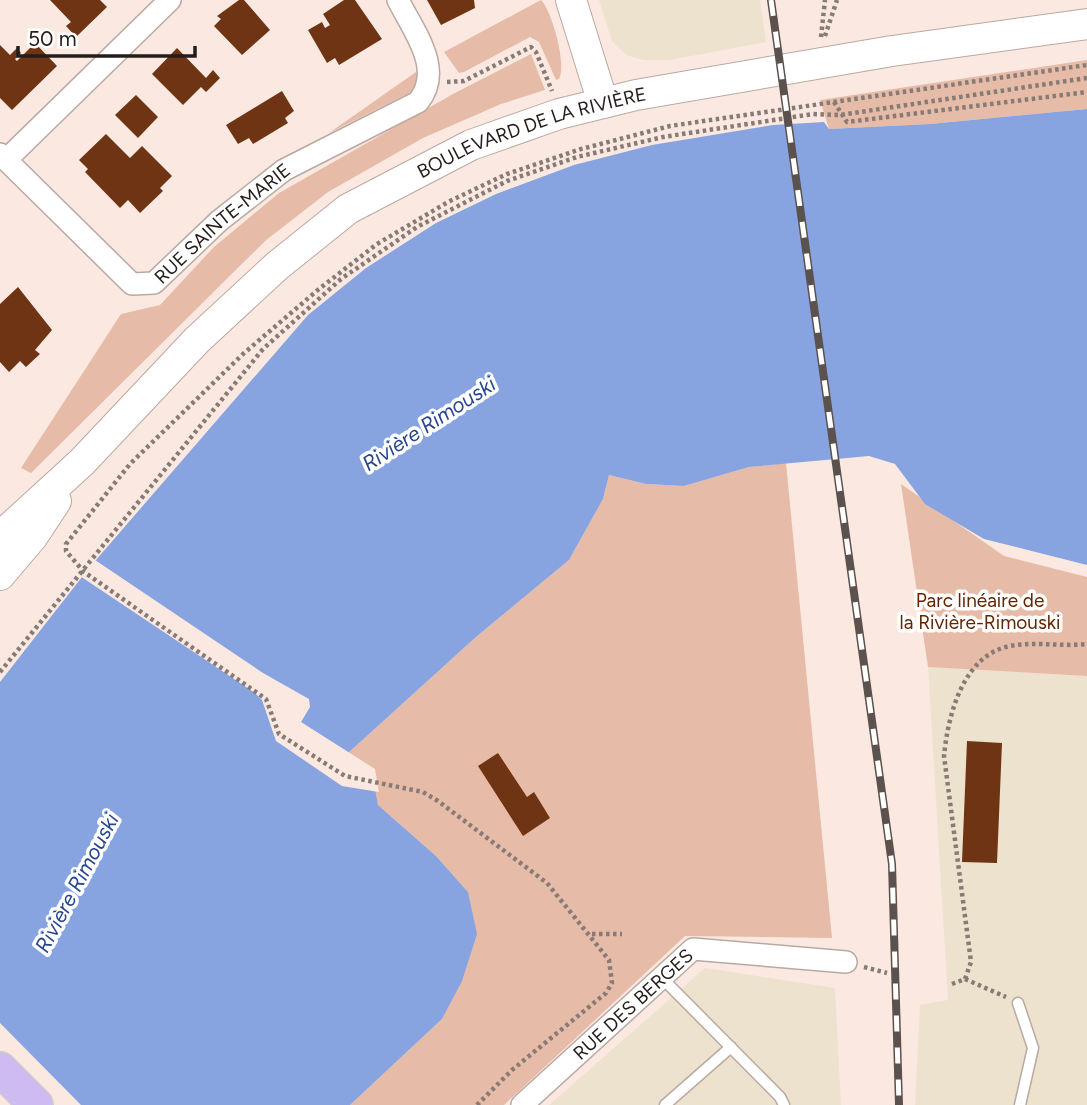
<svg xmlns="http://www.w3.org/2000/svg" width="1087" height="1105" font-family="Figtree,sans-serif">
  <style>
    .commercial { fill: #ede2cd }
    .green { fill: #e6bba7 }
    .water { fill: #87a4e1 }
    .pier { fill: #fbe9e1 }
    .building { fill: #6f3414 }
    .lines { fill: none; stroke-linecap: round; stroke-linejoin: round }
    .lane-casing { stroke: #baa9a2; stroke-width: 13 }
    .street-casing { stroke: #baa9a2; stroke-width: 24 }
    .secondary-casing { stroke: #baa9a2; stroke-width: 32 }
    .primary-casing { stroke: #cfcdcd; stroke-width: 36 }
    .path { stroke: #877b76; stroke-width: 4.5; stroke-dasharray: 3.5 3.5; stroke-linecap: butt }
    .lane { stroke: #fff; stroke-width: 10 }
    .street { stroke: #fff; stroke-width: 21 }
    .secondary { stroke: #fff; stroke-width: 30 }
    .primary { stroke: #cebbf2; stroke-width: 33 }
    .rail-casing { stroke: #5b514d; stroke-width: 8 }
    .rail { stroke: #fff; stroke-width: 5; stroke-dasharray: 16; stroke-linecap: butt }
    .labels { text-anchor: middle; stroke-width: 7; stroke-linejoin: round; paint-order: stroke }
    .street-label { font-size: 19px; fill: #241d1b; stroke: #fff }
    .park-label { font-size: 19px; fill: #622500; stroke: #fff }
    .water-label { font-size: 21px; font-style: italic; fill: #28468e; stroke: #fff }
  </style>
  <rect width="100%" height="100%" fill="#fbe9e1"/>
  <!-- commercial -->
  <g class="commercial">
    <path d="M599,0H760L766,42L670,60H644L626,55L612,41Z"/>
    <path d="M928,667L1087,676V1105H915L920,1005L948,1000Z"/>
    <path d="M705,968L835,988L841,1105H549Z"/>
  </g>
  <!-- green -->
  <g class="green">
    <path d="M541,0C552,11 567,65 559,79L556,80L539,42L530,37L464,72L459,73L444,52Z"/>
    <path d="M531,54L545,90L501,104L423,138L328,192L265,241L31,473L21,468L121,314L160,305L214,247L279,193L453,94Z"/>
    <path d="M1087,60V109L930,124L829,129L820,100Z"/>
    <path d="M416,72L418,77L415,90L329,133Z"/>
    <path d="M786,463L832,938L685,936L504,1105H350L442,1019L468,892L436,856L378,805L372,771L347,754L476,637L569,560L603,499L609,475L646,484L684,486L749,467Z"/>
    <path d="M901,484L1004,556L1087,577V676L928,667Z"/>
  </g>
  <!-- water -->
  <path class="water" d="M1087,109V565L984,539L925,504L895,464L869,456L749,467L684,486L646,484L609,475L603,499L569,560L476,637L347,754L372,771L378,805L436,856L468,892L477,934L462,981L442,1019L350,1105H0V682L89,568L308,315L366,268L436,223L496,194L574,165L652,145L773,125L824,122L829,129L930,124Z"/>
  <!-- pier -->
  <g class="pier">
    <path d="M95,560L263,673L309,699L310,707L301,722L375,769L379,792L342,786L276,741L262,700L255,693L80,576Z"/>
    <path d="M0,1023L81,1105H0Z"/>
  </g>
  <!-- building -->
  <g class="building">
    <path d="M50,0H100L107,7L76,37L66,26L71,22Z"/>
    <path d="M239,0H244L270,30L242,55L214,26L221,19L217,16Z"/>
    <path d="M344,0H355L382,39L339,65L335,58L327,63L308,30L322,22L325,28L330,25L323,14Z"/>
    <path d="M427,0H474L475,8L441,25Z"/>
    <path d="M35,43L57,66L12,110L0,98V45L10,55L17,48L21,53L15,59L17,61Z"/>
    <path d="M177,48L206,78L213,70L220,78L206,92L201,87L183,105L152,74Z"/>
    <path d="M282,91L294,111L285,118L288,123L253,144L249,138L238,144L226,125Z"/>
    <path d="M136,95L158,117L138,138L115,115Z"/>
    <path d="M106,134L130,158L142,146L172,176L160,188L163,191L140,213L128,200L120,208L85,172L88,169L79,160Z"/>
    <path d="M18,287L52,330L35,350L40,354L26,367L20,361L9,372L0,362V304Z"/>
    <path d="M967,741L1002,743L997,863L962,862Z"/>
    <path d="M498,753L527,797L534,792L550,818L523,836L478,766Z"/>
  </g>
  <g class="lines">
    <defs>
      <g id="lane">
        <path d="M661,977L780,1097L784,1105"/>
        <path d="M1018,1003L1033,1048L1020,1105"/>
        <path d="M665,1105L731,1047"/>
      </g>
      <g id="street">
        <path id="s1" d="M0,154L132,284L154,283L219,221L284,170L418,102C445,70 413,30 398,0"/>
        <path d="M6,160L170,0"/>
        <path id="s2" d="M522,1105L693,949L846,962"/>
      </g>
      <g id="secondary">
        <path d="M571,0L603,103"/>
        <path id="s3" d="M0,537L82,462L197,340L277,266L348,209L471,145L559,114L636,95L892,51L1087,24"/>
        <path d="M0,575L33,536L56,501"/>
      </g>
      <path id="primary" d="M0,1069L36,1105"/>
    </defs>
    <!-- lane casing -->
    <use href="#lane" class="lane-casing"/>
    <!-- street casing -->
    <use href="#street" class="street-casing"/>
    <!-- secondary casing -->
    <use href="#secondary" class="secondary-casing"/>
    <!-- primary casing -->
    <use href="#primary" class="primary-casing"/>
    <!-- path -->
    <g class="path">
      <path d="M825,36L837,0"/>
      <path d="M821,37L825,0"/>
      <path d="M447,82L464,81L531,47L536,52L552,91"/>
      <path d="M834,102L847,122L1087,92"/>
      <path d="M0,672L263,349L341,279L417,227L507,181L577,157L663,137L813,114L840,115L1087,78"/>
      <path d="M592,934H622"/>
      <path d="M864,967L887,973"/>
      <path d="M965,979L1006,997"/>
      <path d="M952,984L965,979L971,962L944,756C948,715 963,655 1010,646C1035,641 1062,647 1087,644"/>
      <path d="M477,1105L512,1070L606,993L612,983L609,960L547,883L438,801L423,792L345,776L279,734L266,699L84,572L66,551V544L130,464L243,354L319,289L377,244L448,202L507,174L581,149L670,126L1087,65"/>
    </g>
    <!-- lane -->
    <use href="#lane" class="lane"/>
    <!-- street -->
    <use href="#street" class="street"/>
    <!-- secondary -->
    <use href="#secondary" class="secondary"/>
    <!-- primary -->
    <use href="#primary" class="primary"/>
    <defs>
      <path id="rail" d="M771,0L892,864L899,1105"/>
    </defs>
    <!-- rail casing -->
    <use href="#rail" class="rail-casing"/>
    <!-- rail -->
    <use href="#rail" class="rail"/>
  </g>
  <g class="labels">
    <!-- street labels -->
    <g class="street-label">
      <text dy="7" stroke="none"><textPath href="#s3" startOffset="679">BOULEVARD DE LA RIVIÈRE</textPath></text>
      <text dy="7" stroke="none"><textPath href="#s1" startOffset="298">RUE SAINTE-MARIE</textPath></text>
      <text dy="7" stroke="none"><textPath href="#s2" startOffset="150">RUE DES BERGES</textPath></text>
    </g>
    <!-- park labels -->
    <g class="park-label">
      <text x="980" y="607">Parc linéaire de<tspan x="980" dy="22">la Rivière-Rimouski</tspan></text>
    </g>
    <!-- water labels -->
    <g class="water-label">
      <text transform="translate(429 424) rotate(-33)" y="7">Rivière Rimouski</text>
      <text transform="translate(77 883) rotate(-62)" y="7">Rivière Rimouski</text>
    </g>
  </g>
  <!-- scale -->
  <path d="M18 46v10h177v-10" fill="none" stroke="#241d1b" stroke-width="3.5"/>
  <text x="28" y="46" font-size="21" fill="#241d1b" stroke="#ffffff" stroke-width="5" paint-order="stroke">50 m</text>
</svg>
